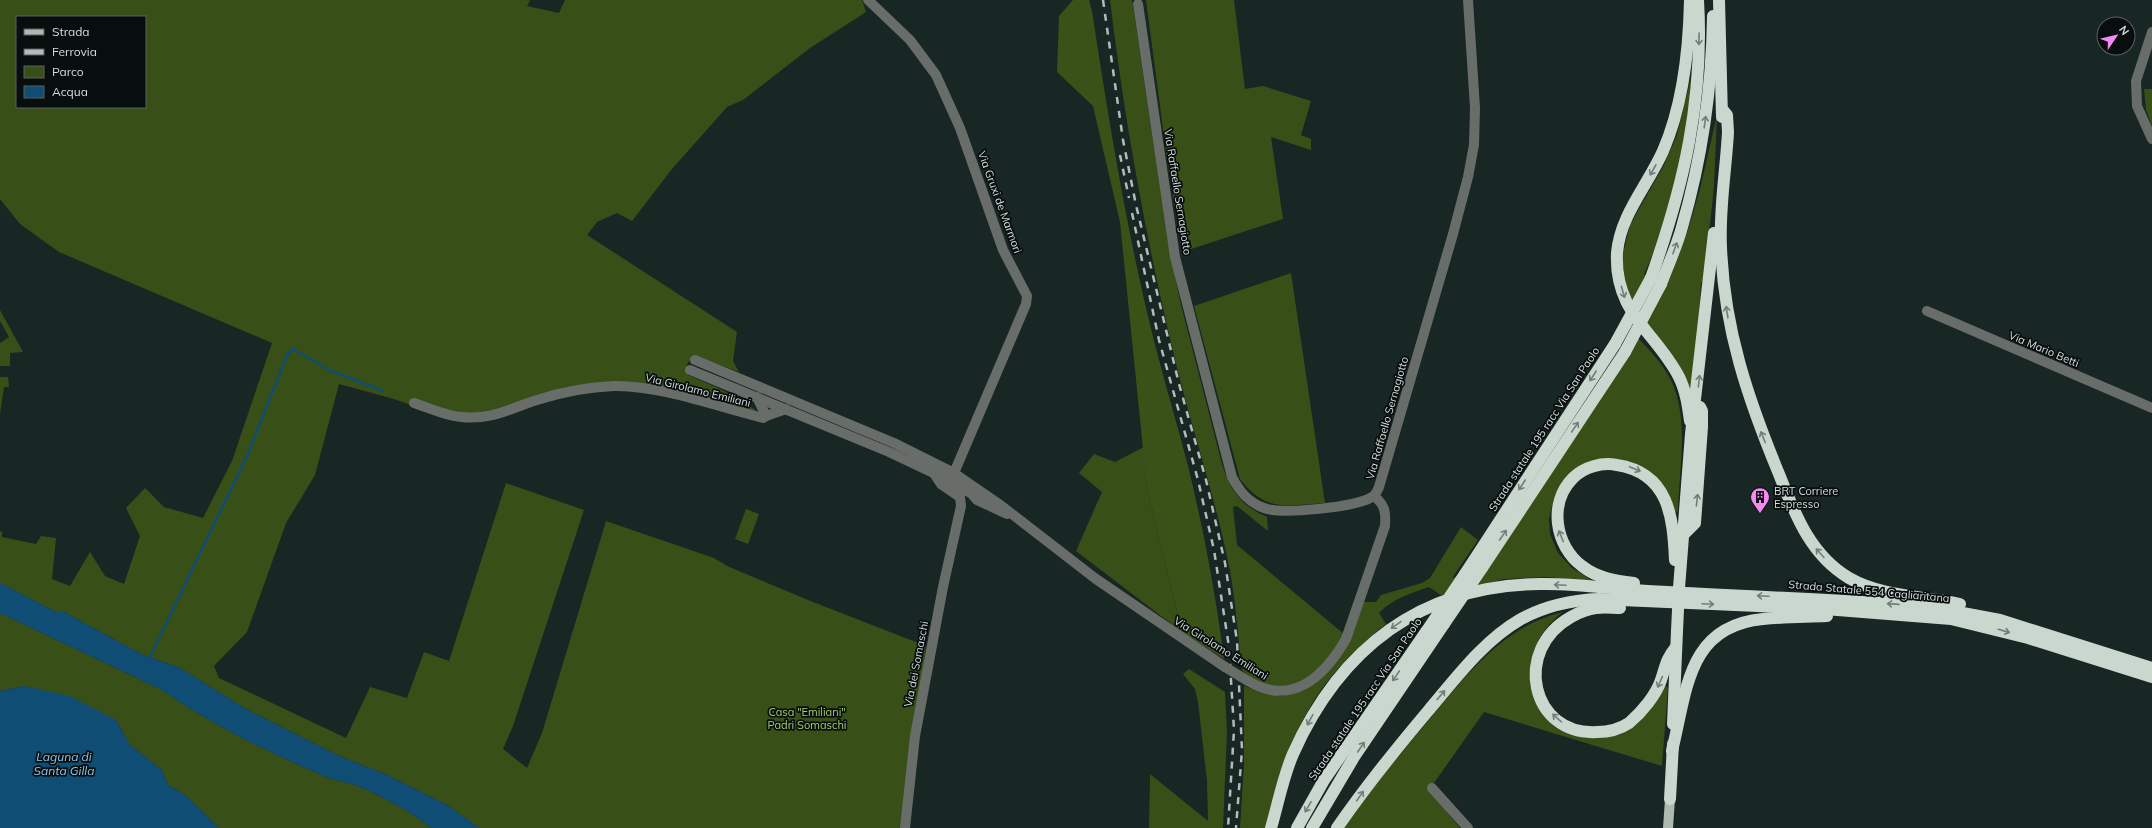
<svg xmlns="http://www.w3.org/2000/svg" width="2152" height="828" font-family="Mulish,sans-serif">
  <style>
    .green { fill: #385018; fill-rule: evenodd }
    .forest { fill: #3a5218 }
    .water { fill: #104d75 }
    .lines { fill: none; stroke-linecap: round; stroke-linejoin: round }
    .stream { stroke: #104d75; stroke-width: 2.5 }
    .minor { stroke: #686d6a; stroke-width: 10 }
    .major { stroke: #adb9b1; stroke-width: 10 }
    .highway { stroke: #c9d7ce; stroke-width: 12 }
    .rail { stroke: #b2bcbb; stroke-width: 2.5; stroke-dasharray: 7 7; stroke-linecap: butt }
    .minor-bridge { stroke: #686d6a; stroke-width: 10 }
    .highway-bridge { stroke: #c9d7ce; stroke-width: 12 }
    .oneway { stroke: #727d77 }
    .labels { text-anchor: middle; stroke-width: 3.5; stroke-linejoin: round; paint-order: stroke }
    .street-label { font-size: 11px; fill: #d5dedd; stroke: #080e0d }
    .poi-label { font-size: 11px; fill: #d5dedd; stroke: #080e0d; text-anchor: start }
    .park-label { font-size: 11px; fill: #a2d06a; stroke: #080e0d }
    .water-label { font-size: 12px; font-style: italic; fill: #8fc7f2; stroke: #080e0d }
  </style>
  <rect width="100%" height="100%" fill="#182624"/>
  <!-- green -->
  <g class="green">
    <path d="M0,0H530L527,6L559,13L565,0H862L866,12L810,48L743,100L727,107L672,169L632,221L617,213L597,222L587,235L737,332L733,361L739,372L694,355L687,364L688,375C713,386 738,395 759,413L634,383L469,415L411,405L394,399L339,384L315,475L286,523L247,632L214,666L219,678L346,738L370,687L407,698L424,652L449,661L506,483L584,510L513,726L503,749L527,768L542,733L606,521L714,558L727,566L808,600L926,646L901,828H479L447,805L387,775L339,756L246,709L180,668L141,654L64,612H56L0,583V531L2,532V537L36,544L41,536L56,538L52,579L70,586L90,552L105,576L124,584L140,536L126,508L145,488L164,507L203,518L232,461L272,343L59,252L20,224L0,199ZM17,17H145V107H17Z"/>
    <path d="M1110,0H1132L1168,242L1181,305L1222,464C1231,491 1240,505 1267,517L1268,531L1237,506L1233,507L1237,545L1344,634C1337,650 1325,667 1310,677C1289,691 1259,689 1242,670C1238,637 1236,604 1230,571C1217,504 1195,438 1178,372C1148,249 1125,126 1110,0Z"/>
    <path d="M1146,0H1234L1245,89L1263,86L1311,101L1301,135L1311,139V150L1271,137L1283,219L1182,252L1167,159Z"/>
    <path d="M1691,78H1692L1687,136L1659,240L1644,274L1665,286L1688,230L1700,189L1717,115L1714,186L1704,281L1701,283L1694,389L1688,391L1628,300L1622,258L1630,225L1664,165L1677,135Z"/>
    <path d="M2144,89H2152V126L2146,110Z"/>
    <path d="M1291,273L1325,503C1287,505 1266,513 1240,479L1194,306Z"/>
    <path d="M0,310L23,352L10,353V366H0V343L9,337L0,321Z"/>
    <path d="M1637,337C1648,348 1659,360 1667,373C1691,412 1679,467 1678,511L1675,513C1665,476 1643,459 1606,458L1554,498L1549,519L1550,534L1558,553L1572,568L1593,581L1547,577L1504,579L1441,595L1429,587C1411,593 1392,599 1379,613L1386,624C1353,650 1323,681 1304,718C1287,752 1278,792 1267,828H1240L1244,765V686L1260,692L1282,696L1300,691L1326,673L1362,602H1376L1381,595L1422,583L1430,578L1461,527L1478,540L1452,578L1488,565L1600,401Z"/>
    <path d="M0,377H8L9,387H4L0,414Z"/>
    <path d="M1144,447L1147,488L1182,632L1076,551L1102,492L1079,473L1094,454L1115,462Z"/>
    <path d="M746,509L759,514L748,544L735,539Z"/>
    <path d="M1563,612C1542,628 1531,648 1531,674C1531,679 1532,688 1535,692C1540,700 1550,707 1556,714C1562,720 1570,732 1578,735C1585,738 1592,738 1599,737C1633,736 1650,713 1665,685L1668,688L1662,766L1484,712L1429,790L1460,828H1342C1370,792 1398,756 1428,721C1466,676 1503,626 1563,612Z"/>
    <path d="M0,613L162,690C212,725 270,753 326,777C335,781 345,781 355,785C375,792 415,814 431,828H219L185,795L168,785L162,770L130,745L116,720L24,686L0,691Z"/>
    <path d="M1189,669L1225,692L1227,733L1223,828H1149L1150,774L1208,821L1207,781L1198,702L1195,689L1183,674Z"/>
  </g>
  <!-- forest -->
  <path class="forest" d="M1073,0H1089L1092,11C1109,122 1127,233 1154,341C1165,384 1178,427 1189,470C1204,532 1216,596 1224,659L1182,632L1147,488L1120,222L1093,106L1057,72L1059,16Z"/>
  <!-- water -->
  <g class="water">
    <path d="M0,583L56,612H64L141,654L180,668L246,709L339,756L387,775L447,805L479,828H431C415,814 375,792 355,785C345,781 335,781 326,777C270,753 212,725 162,690L0,613Z"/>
    <path d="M24,686L70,696L116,720L130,745L162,770L168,785L185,795L219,828H0V691Z"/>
  </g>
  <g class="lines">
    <!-- stream -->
    <path class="stream" d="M149,659L247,456L287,355L293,349L329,370L383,391"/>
    <!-- minor -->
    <g class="minor">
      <path d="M868,0L910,40L936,75L960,128L1003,250L1027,296L1026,304L954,473"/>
      <path d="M1138,4L1175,257L1232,477C1240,492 1248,502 1264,508C1282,515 1356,507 1372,497C1376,495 1377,491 1379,487L1453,234L1468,177L1474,145L1475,108L1468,0"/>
      <path d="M2152,32L2136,81L2137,106L2152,139"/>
      <path d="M1927,311L2152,408"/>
      <path d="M695,360L894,443L954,473L999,504L1096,579L1225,667"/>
      <path d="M690,370L889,452L944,478L972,494L977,500L1007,514"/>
      <path d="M757,397L766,416L786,409"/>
      <path d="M414,403C429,408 446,416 461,417C493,420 508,409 537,400C562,392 588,387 614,386C659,385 719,407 763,418L766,416"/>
      <path d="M1248,681C1292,707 1324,677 1346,639L1385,526C1386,512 1385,505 1374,496"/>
      <path d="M1432,788L1468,828"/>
      <path d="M905,828L915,736L943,587L961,506L960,497L941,484L935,475"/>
    </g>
    <!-- major -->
    <path class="major" d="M1668,828L1670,799"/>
    <!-- highway -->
    <g class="highway">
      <path d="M1719,0L1722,117"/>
      <path d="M1722,109L1727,115L1728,132C1726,170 1719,209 1721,247C1724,329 1748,399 1779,474C1795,514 1810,555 1849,578C1882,597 1923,596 1960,604"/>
      <path d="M1651,278C1684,185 1704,99 1698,0"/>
      <path d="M1661,284C1668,265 1677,246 1682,227C1702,158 1712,88 1713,16"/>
      <path d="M1690,421C1688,406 1686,391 1679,377C1655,331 1614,313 1617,253C1620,215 1648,185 1663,151C1683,105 1689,50 1690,0"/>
      <path d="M1684,534L1695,523L1702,427V411L1700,407"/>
      <path d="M1482,568L1625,352"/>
      <path d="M1465,574L1615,344"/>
      <path d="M1634,583C1616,581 1597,578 1582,566C1555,546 1548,503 1573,478C1584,467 1602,462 1617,465C1669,473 1673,517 1675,560"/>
      <path d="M1679,588L1691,434L1714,233"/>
      <path d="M1620,608C1612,608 1604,607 1596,608C1587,609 1578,613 1571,617C1512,650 1531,736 1597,732C1608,732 1620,729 1629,723C1642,712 1656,695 1661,680C1666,665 1666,659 1676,647"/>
      <path d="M1673,724L1677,631"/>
      <path d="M1672,751C1687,691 1687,626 1763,619C1784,617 1806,617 1827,616"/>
      <path d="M1670,799L1673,744"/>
      <path d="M1271,828C1278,804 1283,777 1293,754C1340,648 1422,585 1540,584C1576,583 1612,589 1648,591C1735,596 1822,599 1909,605L1952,611L2000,620L2152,668"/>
      <path d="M1297,828L1324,780L1426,632"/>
      <path d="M1312,828L1354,757L1444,624"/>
      <path d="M1337,828C1365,787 1396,749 1428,711C1456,678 1483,641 1521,619C1545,606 1572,600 1599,599L1825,609L1951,619L2028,638L2152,677"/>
    </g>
    <!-- rail -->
    <g class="rail">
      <path d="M1103,0L1123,140L1136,205L1179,384L1206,480L1225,563L1237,641L1242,750L1236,828"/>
      <path d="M1120,155L1129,198"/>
      <path d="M1132,213L1159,340L1198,480L1214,550L1229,647L1234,730L1228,828"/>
    </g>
    <!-- minor-bridge -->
    <path class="minor-bridge" d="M1225,667L1248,681"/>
    <!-- highway-bridge -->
    <g class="highway-bridge">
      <path d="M1615,344L1651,278"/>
      <path d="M1625,352L1661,284"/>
      <path d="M1444,624L1482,568"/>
      <path d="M1677,631L1679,588"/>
      <path d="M1426,632L1465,574"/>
    </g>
  </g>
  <!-- one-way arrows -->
  <defs><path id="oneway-shaft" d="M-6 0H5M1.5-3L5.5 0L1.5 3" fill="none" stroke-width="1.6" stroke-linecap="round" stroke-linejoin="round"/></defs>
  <g class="oneway">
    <use href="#oneway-shaft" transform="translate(1699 39) rotate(91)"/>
    <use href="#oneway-shaft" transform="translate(1705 122) rotate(-82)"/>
    <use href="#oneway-shaft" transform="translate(1653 170) rotate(119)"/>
    <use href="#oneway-shaft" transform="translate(1675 248) rotate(-70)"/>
    <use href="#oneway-shaft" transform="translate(1623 292) rotate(74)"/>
    <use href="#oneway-shaft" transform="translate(1727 312) rotate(-99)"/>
    <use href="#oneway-shaft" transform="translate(1593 376) rotate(123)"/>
    <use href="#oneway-shaft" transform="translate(1699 381) rotate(-84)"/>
    <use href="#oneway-shaft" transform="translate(1575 427) rotate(-56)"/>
    <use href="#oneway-shaft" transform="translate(1763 437) rotate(-112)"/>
    <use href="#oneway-shaft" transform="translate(1635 469) rotate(23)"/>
    <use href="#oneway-shaft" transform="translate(1522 485) rotate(123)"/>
    <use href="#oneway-shaft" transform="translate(1697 500) rotate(-84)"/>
    <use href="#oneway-shaft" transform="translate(1503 535) rotate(-56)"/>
    <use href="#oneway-shaft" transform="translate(1561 536) rotate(-112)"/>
    <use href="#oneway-shaft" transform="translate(1820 553) rotate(-132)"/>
    <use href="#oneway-shaft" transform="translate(1560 585) rotate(-177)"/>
    <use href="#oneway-shaft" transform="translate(1763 596) rotate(-177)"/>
    <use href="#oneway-shaft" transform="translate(1708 604) rotate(3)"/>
    <use href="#oneway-shaft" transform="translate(1893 604) rotate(-176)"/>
    <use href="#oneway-shaft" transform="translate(1396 625) rotate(145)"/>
    <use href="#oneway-shaft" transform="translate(2004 631) rotate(16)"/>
    <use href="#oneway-shaft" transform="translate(1396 676) rotate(124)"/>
    <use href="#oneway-shaft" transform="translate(1660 682) rotate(114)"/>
    <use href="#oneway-shaft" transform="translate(1441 695) rotate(-50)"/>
    <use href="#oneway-shaft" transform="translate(1557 718) rotate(-138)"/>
    <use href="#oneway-shaft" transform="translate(1310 720) rotate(118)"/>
    <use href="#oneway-shaft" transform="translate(1361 747) rotate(-56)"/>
    <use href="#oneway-shaft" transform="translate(1360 796) rotate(-56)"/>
    <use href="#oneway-shaft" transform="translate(1308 807) rotate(120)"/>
  </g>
  <!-- icons -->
  <defs>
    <symbol id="building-pin" viewBox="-11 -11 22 30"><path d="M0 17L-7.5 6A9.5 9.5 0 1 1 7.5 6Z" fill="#f389f1" stroke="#080e0d"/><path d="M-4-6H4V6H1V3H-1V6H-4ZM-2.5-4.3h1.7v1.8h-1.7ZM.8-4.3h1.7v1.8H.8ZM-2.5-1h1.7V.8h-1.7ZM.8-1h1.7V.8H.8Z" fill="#111"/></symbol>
  </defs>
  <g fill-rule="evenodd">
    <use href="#building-pin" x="1749" y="486" width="22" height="30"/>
  </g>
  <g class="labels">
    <!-- street labels -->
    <g class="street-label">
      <text transform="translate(1178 192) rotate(81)" y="4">Via Raffaello Sernagiotto</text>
      <text transform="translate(1000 202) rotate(70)" y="4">Via Gruxi de Marmori</text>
      <text transform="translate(2044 349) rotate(23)" y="4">Via Mario Betti</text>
      <text transform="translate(698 390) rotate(14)" y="4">Via Girolamo Emiliani</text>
      <text transform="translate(1387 418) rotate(-74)" y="4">Via Raffaello Sernagiotto</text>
      <text transform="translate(1544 429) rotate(-57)" y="4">Strada statale 195 racc Via San Paolo</text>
      <text transform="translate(1869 591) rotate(5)" y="4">Strada Statale 554 Cagliaritana</text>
      <text transform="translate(1221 648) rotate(32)" y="4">Via Girolamo Emiliani</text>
      <text transform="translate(916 664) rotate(-79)" y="4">Via dei Somaschi</text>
      <text transform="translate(1365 699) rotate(-56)" y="4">Strada statale 195 racc Via San Paolo</text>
    </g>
    <!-- poi labels -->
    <g class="poi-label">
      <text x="1774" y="495">BRT Corriere<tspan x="1774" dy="13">Espresso</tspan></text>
    </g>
    <!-- park labels -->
    <g class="park-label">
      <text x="807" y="716">Casa "Emiliani"<tspan x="807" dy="13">Padri Somaschi</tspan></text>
    </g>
    <!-- water labels -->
    <g class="water-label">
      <text x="64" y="761">Laguna di<tspan x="64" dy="14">Santa Gilla</tspan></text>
    </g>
  </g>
  <!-- legend -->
  <rect x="16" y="16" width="130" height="92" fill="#080e0d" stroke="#5a6160"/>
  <rect x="24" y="29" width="20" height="6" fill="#adb9b1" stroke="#5a6160"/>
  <text x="52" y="36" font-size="12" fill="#d5dedd">Strada</text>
  <rect x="24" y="49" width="20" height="6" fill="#b2bcbb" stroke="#5a6160"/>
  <text x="52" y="56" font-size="12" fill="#d5dedd">Ferrovia</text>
  <rect x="24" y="66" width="20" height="12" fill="#385018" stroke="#5a6160"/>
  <text x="52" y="76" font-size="12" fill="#d5dedd">Parco</text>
  <rect x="24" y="86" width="20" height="12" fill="#104d75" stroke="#5a6160"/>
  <text x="52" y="96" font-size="12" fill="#d5dedd">Acqua</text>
  <!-- north arrow -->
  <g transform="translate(2116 36) rotate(55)"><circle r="19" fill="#080e0d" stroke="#5a6160"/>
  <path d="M0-3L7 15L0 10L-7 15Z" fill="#f389f1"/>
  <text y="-6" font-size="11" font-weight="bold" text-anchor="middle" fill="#d5dedd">N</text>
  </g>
</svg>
